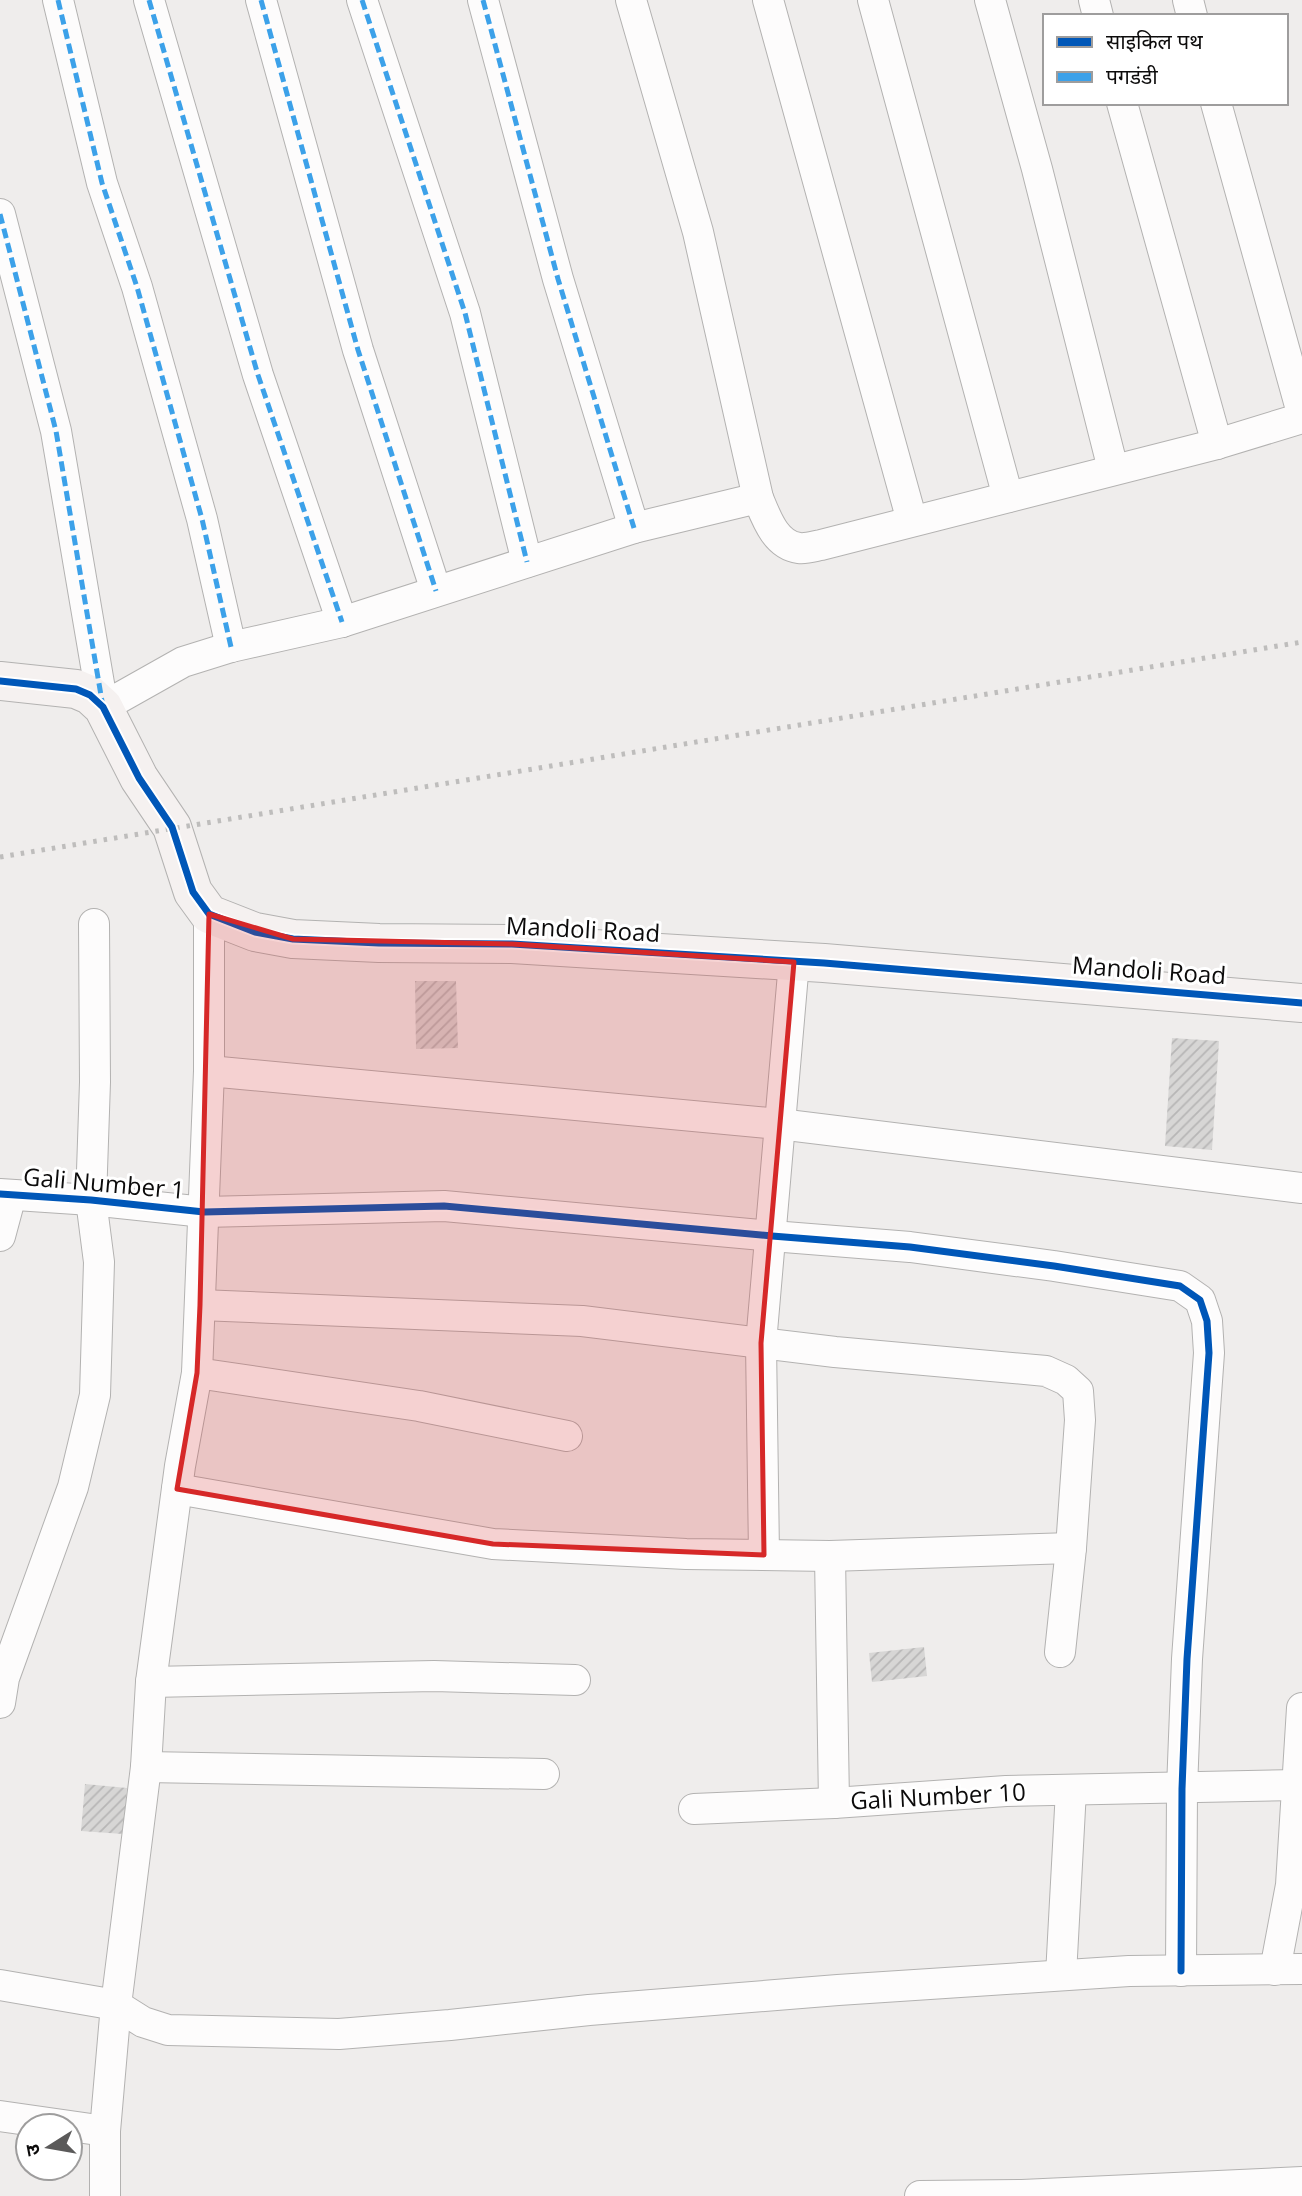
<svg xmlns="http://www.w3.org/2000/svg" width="1302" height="2196" font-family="'Open Sans','Noto Sans Devanagari',sans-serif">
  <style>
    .building { fill: url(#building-hatch) }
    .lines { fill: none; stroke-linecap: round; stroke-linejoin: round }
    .street-casing { stroke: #b3b2b1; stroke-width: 32 }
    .secondary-casing { stroke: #b3b2b1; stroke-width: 40 }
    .street { stroke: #fdfcfc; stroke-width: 30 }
    .secondary { stroke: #f5f1f0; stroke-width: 38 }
    .rail { stroke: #bebdbc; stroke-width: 5; stroke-dasharray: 3.5 7; stroke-linecap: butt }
    .quiet { stroke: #3ca1e9; stroke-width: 5; stroke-dasharray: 10 5; stroke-linecap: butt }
    .cycleway-casing { stroke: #fff; stroke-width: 11 }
    .cycleway { stroke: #0057b8; stroke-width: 7 }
    .marked { fill: #d62828; fill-opacity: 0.2; stroke: #d62828; stroke-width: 5; stroke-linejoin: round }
    .labels { text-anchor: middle; stroke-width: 6; stroke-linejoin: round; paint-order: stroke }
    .street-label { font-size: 24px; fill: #0c0b0b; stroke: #fff }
  </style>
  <defs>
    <pattern id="building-hatch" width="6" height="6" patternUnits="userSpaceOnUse" patternTransform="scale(1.75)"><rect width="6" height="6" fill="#d7d6d5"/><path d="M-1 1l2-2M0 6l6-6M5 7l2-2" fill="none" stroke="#b7b6b6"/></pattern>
  </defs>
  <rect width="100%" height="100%" fill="#efedec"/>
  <!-- building -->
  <g class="building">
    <path d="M415,981H456L458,1048L416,1049Z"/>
    <path d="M1172,1038L1219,1041L1212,1150L1165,1146Z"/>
    <path d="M924,1647L927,1676L872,1682L869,1653Z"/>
    <path d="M85,1784L127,1788L123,1834L81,1831Z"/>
  </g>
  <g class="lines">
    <defs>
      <g id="street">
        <path d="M58,0L102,183L137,287L202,519L231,647"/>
        <path d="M149,0L258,375L342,622"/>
        <path d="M261,0L358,350L436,591"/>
        <path d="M362,0L465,313L527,562"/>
        <path d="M483,0L558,279L634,528"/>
        <path d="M631,0L698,232L758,498C766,517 775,545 799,548C806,549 815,546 821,545L1217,444L1302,418"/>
        <path d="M768,0L912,521"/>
        <path d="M873,0L1008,497"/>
        <path d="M990,0L1037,169L1113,469"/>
        <path d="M1094,0L1098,16"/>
        <path d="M1188,0L1192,16"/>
        <path d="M1122,103L1217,444"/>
        <path d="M1216,103L1302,413"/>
        <path d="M0,214L56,431L103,707L183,662L231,647L342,622L634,528L758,498"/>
        <path d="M209,1071L779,1124L1302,1188"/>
        <path d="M0,1194L91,1200L204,1212L444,1206L772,1236L910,1247L1054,1266L1180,1286L1200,1300L1207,1321L1209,1353L1187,1659L1182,1789L1181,1971"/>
        <path d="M0,1236L11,1195"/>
        <path d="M200,1305L582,1321L835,1352L1046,1371L1066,1380L1078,1391L1080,1420L1071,1548L1060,1652"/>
        <path d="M197,1373L419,1406L567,1436"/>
        <path d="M177,1489L493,1544L686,1554L830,1556L1071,1548"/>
        <path d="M764,1555L761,1343L794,962"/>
        <path d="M830,1556L834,1803"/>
        <path d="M151,1682L434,1676L575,1680"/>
        <path d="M0,1703L4,1678L73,1487L95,1395L99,1262L91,1200L95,1082L94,924"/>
        <path d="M146,1767L544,1774"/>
        <path d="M694,1809L834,1803L1006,1791L1299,1785"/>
        <path d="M1275,1970L1291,1885L1302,1708"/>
        <path d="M1061,1975L1071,1790"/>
        <path d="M0,1985L116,2005L143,2022L168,2030L339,2034L450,2025L589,2010L838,1990L1129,1971L1302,1969"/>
        <path d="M0,2116L105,2131"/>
        <path d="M105,2196V2131L116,2005L146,1767L151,1682L180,1466L197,1373L209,1071V914"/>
        <path d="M920,2196L1022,2195L1302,2182"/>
      </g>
      <path id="secondary" d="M0,681L76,689L90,695L103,707L139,778L172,827L193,892L209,914L255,932L293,939L379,943L512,944L824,963L1302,1003"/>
    </defs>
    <!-- street casing -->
    <use href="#street" class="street-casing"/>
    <!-- secondary casing -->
    <use href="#secondary" class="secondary-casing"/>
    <!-- street -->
    <use href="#street" class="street"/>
    <!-- secondary -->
    <use href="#secondary" class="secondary"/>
    <!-- rail -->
    <path class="rail" d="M0,857L1302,642"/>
    <!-- quiet -->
    <g class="quiet">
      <path d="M58,0L102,183L137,287L202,519L231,647"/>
      <path d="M149,0L258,375L342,622"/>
      <path d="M261,0L358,350L436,591"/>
      <path d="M362,0L465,313L527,562"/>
      <path d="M483,0L558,279L634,528"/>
      <path d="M0,214L56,431L103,707"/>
    </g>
    <defs>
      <g id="cycleway">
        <path d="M0,681L76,689L90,695L103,707L139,778L172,827L193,892L209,914L255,932L293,939L379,943L512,944L824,963L1302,1003"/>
        <path d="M0,1194L91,1200L204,1212L444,1206L772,1236L910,1247L1054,1266L1180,1286L1200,1300L1207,1321L1209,1353L1187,1659L1182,1789L1181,1971"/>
      </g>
    </defs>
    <!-- cycleway casing -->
    <use href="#cycleway" class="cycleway-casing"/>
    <!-- cycleway -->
    <use href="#cycleway" class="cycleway"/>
  </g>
  <!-- marked area -->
  <path class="marked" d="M209,914L293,939L512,944L794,962L761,1343L764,1555L493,1544L177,1489L197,1373L200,1305Z"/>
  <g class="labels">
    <!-- street labels -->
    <g class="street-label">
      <text transform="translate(583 930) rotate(3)" y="8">Mandoli Road</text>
      <text transform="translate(1149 971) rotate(4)" y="8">Mandoli Road</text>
      <text transform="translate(104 1184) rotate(5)" y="8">Gali Number 1</text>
      <text transform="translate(938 1797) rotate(-3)" y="8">Gali Number 10</text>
    </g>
  </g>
  <!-- legend -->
  <rect x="1043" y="14" width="245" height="91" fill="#ffffff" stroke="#9e9d9d" stroke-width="2"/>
  <rect x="1057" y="37" width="35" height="10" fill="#0057b8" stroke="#9e9d9d" stroke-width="2"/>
  <text x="1106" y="49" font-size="21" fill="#0c0b0b">साइकिल पथ</text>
  <rect x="1057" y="72" width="35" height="10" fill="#3ca1e9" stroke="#9e9d9d" stroke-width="2"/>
  <text x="1106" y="84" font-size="21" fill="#0c0b0b">पगडंडी</text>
  <!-- north arrow -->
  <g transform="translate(49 2147) rotate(259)"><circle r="33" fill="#ffffff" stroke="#9e9d9d" stroke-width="2"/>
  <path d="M0-5L12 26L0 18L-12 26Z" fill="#5b5a5a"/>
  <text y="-10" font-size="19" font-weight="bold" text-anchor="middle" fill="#0c0b0b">उ</text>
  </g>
</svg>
